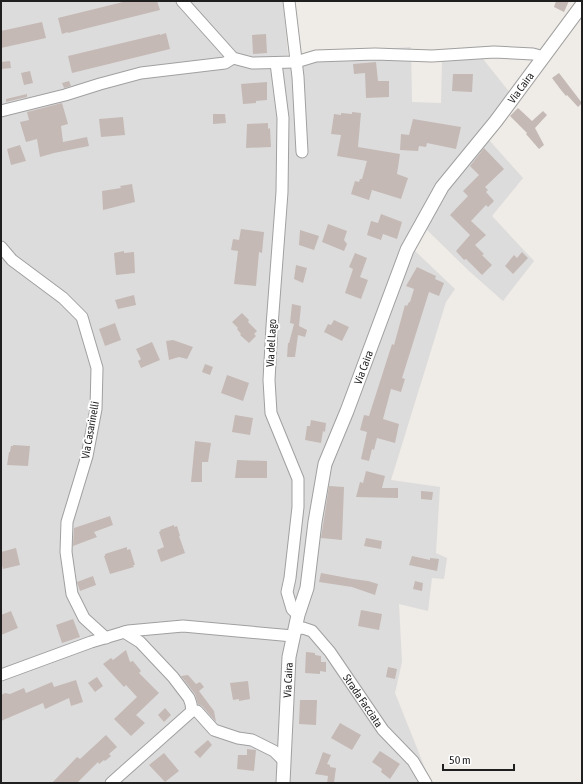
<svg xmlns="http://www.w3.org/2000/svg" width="583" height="784" font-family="'Asap Condensed',sans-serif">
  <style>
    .residential { fill: #dddcdc }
    .building { fill: #c4b9b5 }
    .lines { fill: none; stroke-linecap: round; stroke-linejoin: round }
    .minor-casing { stroke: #a0a0a0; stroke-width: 13 }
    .tertiary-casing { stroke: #a0a0a0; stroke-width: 15 }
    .minor { stroke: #fff; stroke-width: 11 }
    .tertiary { stroke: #fff; stroke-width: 13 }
    .labels { text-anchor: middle; stroke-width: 4; stroke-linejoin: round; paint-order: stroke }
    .street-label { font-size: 11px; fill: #1f1f1f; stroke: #fff }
  </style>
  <rect width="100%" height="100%" fill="#efebe6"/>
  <!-- residential -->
  <path class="residential" d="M1,1H283L288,55L411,47L412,102L441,103L442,61L483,59L511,94L489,140L523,178L492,216L534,261L503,301L469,271L425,228L414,250L455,289L446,302L391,480L440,487L436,553L447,558L444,579L432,578L428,611L399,604L402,662L395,693L431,783H1Z"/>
  <!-- building -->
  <g class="building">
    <path d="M127,1H157L160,10L68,33V32L62,34L58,18Z"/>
    <path d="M556,1H569L564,12L554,7Z"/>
    <path d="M42,22L46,38L1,48V31Z"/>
    <path d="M166,33L170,49L72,73L68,56L160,34V35Z"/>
    <path d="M266,34L267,53L253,54L252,35Z"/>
    <path d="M10,61L11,68L1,69V62Z"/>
    <path d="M376,62L378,81H389V97L366,98L365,73L354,74L353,64Z"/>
    <path d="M30,71L33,83L24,85L21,73Z"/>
    <path d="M559,73L582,103L578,107L567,95L566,96L561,90L552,78Z"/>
    <path d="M453,74H473L472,92L452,91Z"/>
    <path d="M69,81L71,86L64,88L62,83Z"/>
    <path d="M267,82V100L256,101V103L243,104L241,84Z"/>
    <path d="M27,94V97L6,102V99Z"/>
    <path d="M62,103L68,124L61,126L63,142L87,137L89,146L54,153L40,157L37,139L26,142L20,122L29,120L27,112Z"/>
    <path d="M518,108L532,121L543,111L547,115L535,128L544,145L539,149L526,134L527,133L510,116Z"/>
    <path d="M352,112L361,113L358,147L400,154L397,174L408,178L401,199L372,190L369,200L351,194L355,181L359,182L360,179H362L367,161L337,156L341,135L331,134L334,114L341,115V113L352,114Z"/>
    <path d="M213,114H225L226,123L213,124Z"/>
    <path d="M123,117L125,135L101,137L99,119Z"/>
    <path d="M413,119L461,127L456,149L427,143L426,147L419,146L418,151L400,150L401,134L409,135Z"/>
    <path d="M268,123V129L270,128L271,147L246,148L247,124Z"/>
    <path d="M20,145L26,161L11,165L7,149Z"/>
    <path d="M484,148L504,169L485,187L488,190L486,192L494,201L488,207L486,205L471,221L486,235L475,245L484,254L482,255L492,265L482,275L466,259L464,260L456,251L470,235L450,215L468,196L463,191L479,175L470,166Z"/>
    <path d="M132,184L135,202L103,210L102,191L121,188L120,186Z"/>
    <path d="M381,214L402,222L397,239L383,234L381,240L367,235L371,221L378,223Z"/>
    <path d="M328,224L347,231L344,240L347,244L344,251L322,242Z"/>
    <path d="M241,229L264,232L262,253L259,252L256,286L234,284L238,251L231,250L233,239L239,240Z"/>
    <path d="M300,230L319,236L314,250L299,245Z"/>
    <path d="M124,251V253L134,252L135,273L116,275L114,253Z"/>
    <path d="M522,252L528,258L513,274L505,266L514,255L517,258Z"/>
    <path d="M355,253L367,258L360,277L368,280L361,299L345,293L353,269L349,267Z"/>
    <path d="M296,265L307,268L303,283L294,279Z"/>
    <path d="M417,267L436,276L435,279L444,283L439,296L429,292L402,378L405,379L401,392L391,389L383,419L399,424L395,443L377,438L374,450L372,449L369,461L361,459L367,432L360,430L364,415L369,416L392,344L394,345L405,305L407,306L409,302H410L414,289L406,286Z"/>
    <path d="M134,295L136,305L118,309L115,300Z"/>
    <path d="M292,304L301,306L299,326L307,330L305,337L298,335L295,357H287L288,343H289L294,324L290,323Z"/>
    <path d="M242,313L249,320L248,322L257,331L254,334L256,336L249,343L240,335L241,334L237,329L238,328L232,322Z"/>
    <path d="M334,320L349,327L342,341L324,332L328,324L331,325Z"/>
    <path d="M115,323L121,340L105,346L99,329Z"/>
    <path d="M173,340L193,347L187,359L179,357L169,360L166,341Z"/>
    <path d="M152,342L160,360L141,368L138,361L141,359L136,349Z"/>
    <path d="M205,364L213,367L210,375L202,372Z"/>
    <path d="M227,375L249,383L243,401L221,393Z"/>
    <path d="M235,415L253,418L250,435L232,432Z"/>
    <path d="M311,420L326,423L325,432L323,431L321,443L305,440L307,426H310Z"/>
    <path d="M195,441L211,443L208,462H202V482H191Z"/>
    <path d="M13,445L30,446L28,466L7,465L9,452H10L11,446H13Z"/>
    <path d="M237,460L267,461V478H235Z"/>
    <path d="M366,471L385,476L382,488H398V498L356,497L360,482L363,483Z"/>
    <path d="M329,486L344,487L342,540L321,538Z"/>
    <path d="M421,491L433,492L432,500L421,499Z"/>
    <path d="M110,516L113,525L94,532L97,537L73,546L74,528Z"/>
    <path d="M174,525V527L177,526L180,536H179L185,553L161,562L157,550L164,547L159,532L161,531L160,530Z"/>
    <path d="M366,538L382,541L381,549L364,546Z"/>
    <path d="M127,547V550L130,549L135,565H133L134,567L110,574L104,556H105V554Z"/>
    <path d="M16,548L20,565L3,569L1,562V552Z"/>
    <path d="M412,556L430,560V558L439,559L437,571L409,565Z"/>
    <path d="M321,573L353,579L368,581L378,584L375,595L352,587L319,582Z"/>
    <path d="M93,576L96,585L80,591L77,582Z"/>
    <path d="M415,581L423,583L422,591L413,589Z"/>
    <path d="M361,610L382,614L379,630L358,626Z"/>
    <path d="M11,611L18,628L1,635V615Z"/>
    <path d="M73,619L80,637L62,643L56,625Z"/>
    <path d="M126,650L130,662L133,661L141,671L139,673L159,693L136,715L145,723L131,736L114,719L137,697L126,685L124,687L103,664L111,658L113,660Z"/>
    <path d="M306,652L315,653V655L321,656V662H326V672L320,671V674L305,673Z"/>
    <path d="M388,667L397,669L395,679L386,677Z"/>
    <path d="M188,675L196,684L200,682L204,687L199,691L214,711L216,722L202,706L198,704L195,694L181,676Z"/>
    <path d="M97,677L103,686L95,692L88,683Z"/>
    <path d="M76,680L83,702L71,706L69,698L45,709L43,703L1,721V695L5,693L10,694L24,688L26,693L52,682L54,687Z"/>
    <path d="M248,681L250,699L239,701V699L233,700L230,683Z"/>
    <path d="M300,700H317L316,725L299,724Z"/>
    <path d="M165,708L171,715L164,722L158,715Z"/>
    <path d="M340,723L361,735L352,750L331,738Z"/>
    <path d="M106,735L117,747L109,754L111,756L105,761L104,760L99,764L98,762L77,783H52L77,757L80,759Z"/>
    <path d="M208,740L212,745L200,758L194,752Z"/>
    <path d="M247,749L256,750L254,771L237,769L238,755H247Z"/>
    <path d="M380,751L400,764L390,779L381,772L382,769L372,762Z"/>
    <path d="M323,752L331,755L327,764L330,765V767L336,768L334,783H327L328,776L315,774Z"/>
    <path d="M164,753L179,771L165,782L149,765Z"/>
  </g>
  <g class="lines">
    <defs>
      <g id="minor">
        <path d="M182,1L233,58L252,63L296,62L316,56L375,54L432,56L494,52L533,54L544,57"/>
        <path d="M289,1L298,77L302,152"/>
        <path d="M276,63L283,118L282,192L272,326L269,380L271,413L298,479V507L290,578L287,592L292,609L298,615"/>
        <path d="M1,111L65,95L100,84L141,73L225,63L233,58"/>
        <path d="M1,247L12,260L63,298L82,317L97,368L96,409L87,456L67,522L66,552L72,594L84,618L106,638"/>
        <path id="s1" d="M295,629L303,628L312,631L330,652L383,730L413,761L426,783"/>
        <path d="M124,632L140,642L173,677L189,698L191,704L192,711"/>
        <path d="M1,675L91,642L128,631L183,626L293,636"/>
        <path d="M111,783L192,711H197L214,730L238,738L252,740L274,751L284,761"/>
      </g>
      <g id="tertiary">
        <path id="s2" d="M283,783L289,657L298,615L307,588L315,522L325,464L347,411L407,250L442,187L496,121L582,5"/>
      </g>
    </defs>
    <!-- minor casing -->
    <use href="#minor" class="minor-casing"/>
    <!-- tertiary casing -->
    <use href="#tertiary" class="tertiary-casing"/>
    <!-- minor -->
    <use href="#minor" class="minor"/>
    <!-- tertiary -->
    <use href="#tertiary" class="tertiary"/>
  </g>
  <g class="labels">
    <!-- street labels -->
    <g class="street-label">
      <text dy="4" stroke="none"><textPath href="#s2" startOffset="751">Via Caira</textPath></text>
      <text transform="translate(271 343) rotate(-87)" y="4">Via del Lago</text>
      <text dy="4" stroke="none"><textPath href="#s2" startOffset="427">Via Caira</textPath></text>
      <text transform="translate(90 430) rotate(-80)" y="4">Via Casarinelli</text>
      <text dy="4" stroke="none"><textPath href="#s2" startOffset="103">Via Caira</textPath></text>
      <text dy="4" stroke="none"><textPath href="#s1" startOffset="104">Strada Facciata</textPath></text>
    </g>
  </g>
  <!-- border -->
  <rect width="583" height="784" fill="none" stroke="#1f1f1f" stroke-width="4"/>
  <!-- scale -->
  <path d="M443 764v6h71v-6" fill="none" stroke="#1f1f1f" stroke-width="2"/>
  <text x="449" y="764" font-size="12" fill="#1f1f1f" stroke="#ffffff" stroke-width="3" paint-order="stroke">50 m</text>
</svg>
